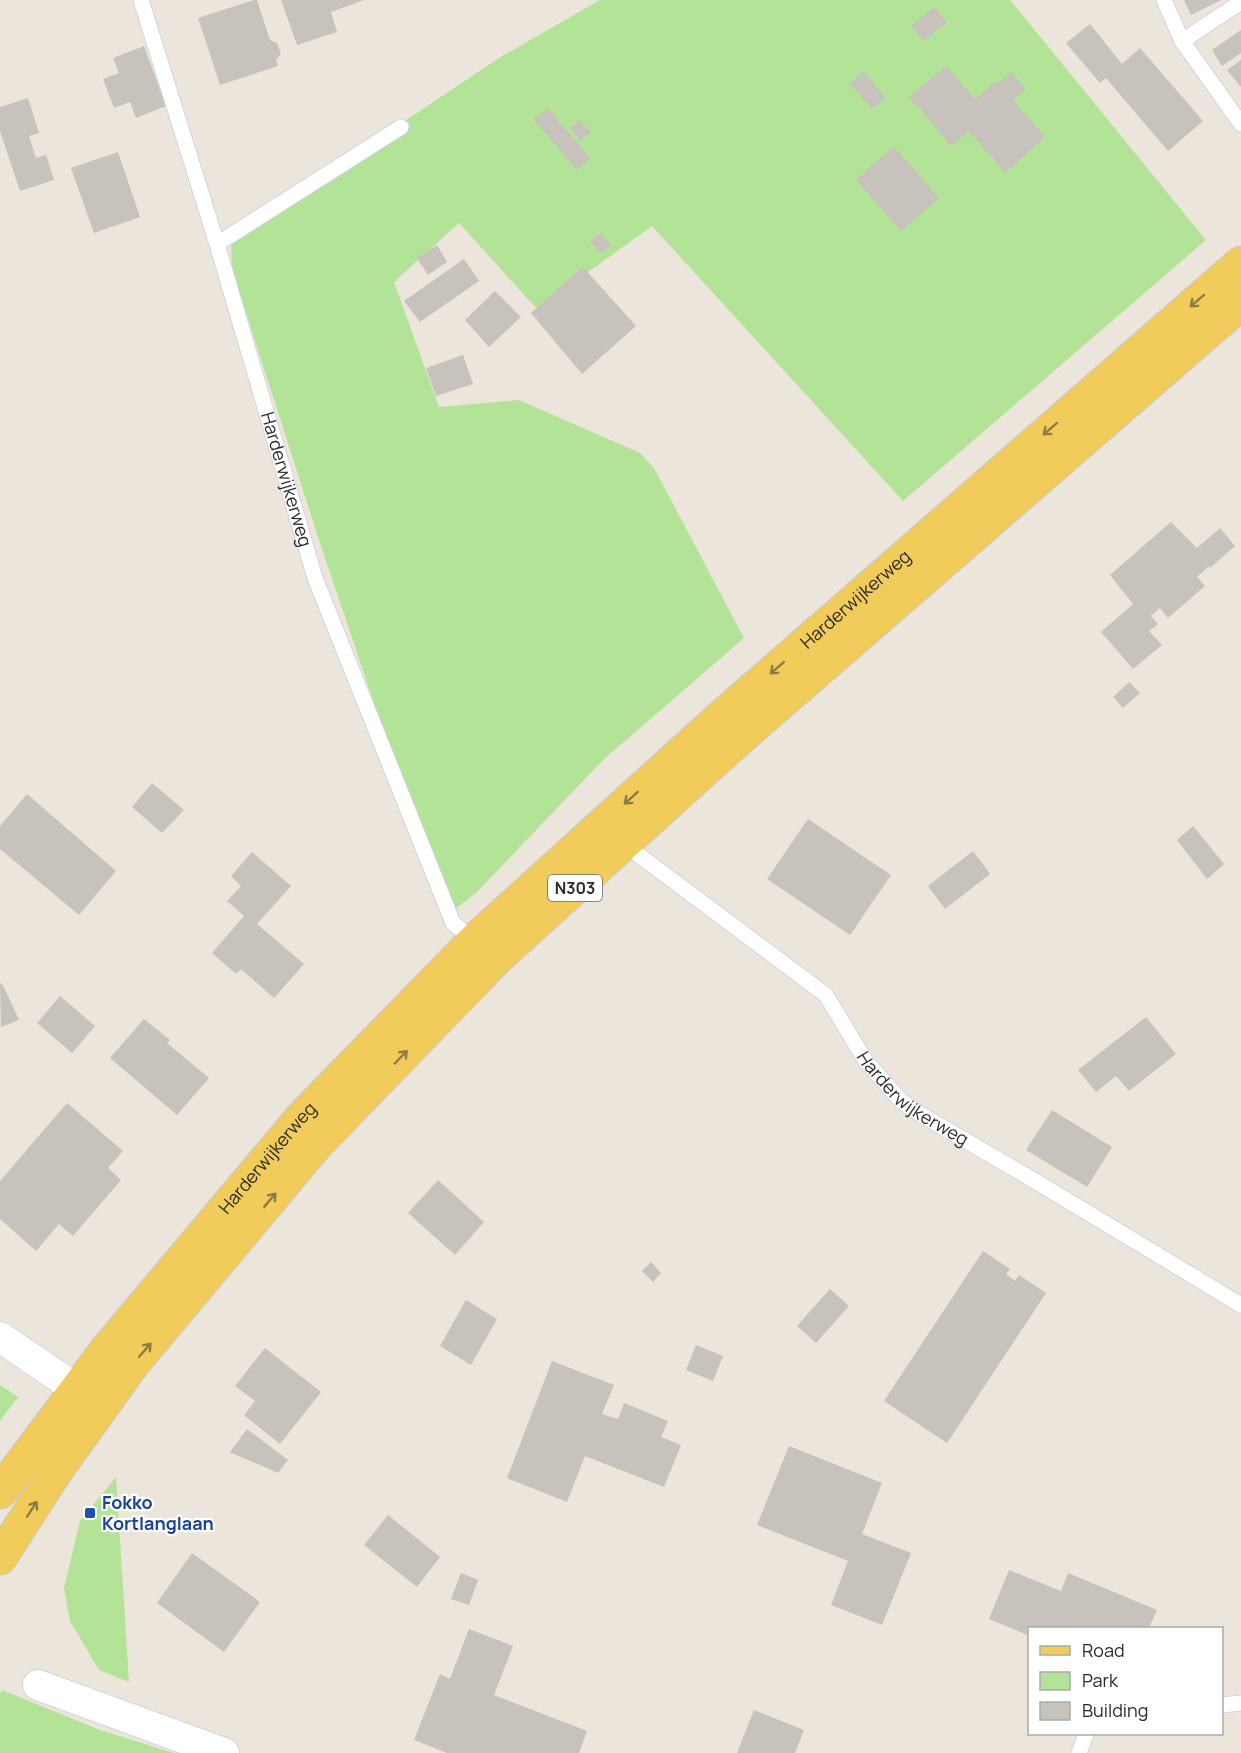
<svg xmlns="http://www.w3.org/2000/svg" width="1241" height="1753" font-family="Manrope,sans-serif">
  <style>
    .green { fill: #b2e397 }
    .building { fill: #c7c2bb }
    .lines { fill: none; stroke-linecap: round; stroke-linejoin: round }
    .lane-casing { stroke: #d1d4e3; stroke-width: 17 }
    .street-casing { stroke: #d1d4e3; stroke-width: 32 }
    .primary-casing { stroke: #c8c8c8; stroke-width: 35 }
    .lane { stroke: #fff; stroke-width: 15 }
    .street { stroke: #fff; stroke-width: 30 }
    .primary { stroke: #f1cc5b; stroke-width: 33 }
    .oneway { stroke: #8e7b42 }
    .transit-dot { fill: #1a4fb4; stroke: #fff; stroke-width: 2 }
    .labels { text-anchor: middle; stroke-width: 4.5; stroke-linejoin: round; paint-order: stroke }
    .shield { fill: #fff; stroke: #6a6a6a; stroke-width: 1.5 }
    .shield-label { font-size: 16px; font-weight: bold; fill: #2a2a2a }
    .street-label { font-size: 18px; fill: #2a2a2a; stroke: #fff }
    .transit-label { font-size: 18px; font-weight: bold; fill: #164399; stroke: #fff; text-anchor: start }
  </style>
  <rect width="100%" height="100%" fill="#ece5db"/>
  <!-- green -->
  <g class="green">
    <path d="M600,0H1010L1206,240L903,501L652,226L537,309L459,223L394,282L439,407L519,400L640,453L654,468L744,638L603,760L477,892L446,916L320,543L232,269L231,237L499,58Z"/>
    <path d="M0,1385L18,1397L0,1421Z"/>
    <path d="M116,1477L129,1682L99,1670L70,1621L64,1588L80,1521Z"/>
    <path d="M2,1690L100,1730L174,1753H0V1693Z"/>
  </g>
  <!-- building -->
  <g class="building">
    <path d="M254,0H257L270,40L277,43L281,54L276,60L278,66L220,85L198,18Z"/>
    <path d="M281,0H364L331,12L337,32L297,45Z"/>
    <path d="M1184,0H1221L1191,15Z"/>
    <path d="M934,7L947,22L924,41L911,26Z"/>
    <path d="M1090,24L1122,64L1140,48L1203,121L1168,151L1106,78L1100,83L1066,43Z"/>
    <path d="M1241,30V53L1222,66L1212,50Z"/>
    <path d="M144,46L166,106L136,118L130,102L114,108L103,79L119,73L113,58Z"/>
    <path d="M1241,60V87L1227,70Z"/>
    <path d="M946,66L975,99L996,81L998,83L1011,72L1026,89L1013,100L1045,137L1005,173L969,131L951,146L909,97Z"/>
    <path d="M863,72L886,97L872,109L850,84Z"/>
    <path d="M28,98L39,133L29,136L36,158L46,155L54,180L20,191L0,131V107Z"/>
    <path d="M548,108L590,158L577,170L534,120Z"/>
    <path d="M579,120L591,132L581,141L570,128Z"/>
    <path d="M894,147L939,198L901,231L856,180Z"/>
    <path d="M118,152L140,217L94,233L71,168Z"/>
    <path d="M601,233L611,245L600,254L590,241Z"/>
    <path d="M437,245L447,262L428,275L417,258Z"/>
    <path d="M464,259L479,281L420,322L404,301Z"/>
    <path d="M583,267L636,326L582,374L531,313Z"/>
    <path d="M495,291L521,317L489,347L465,320Z"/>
    <path d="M463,355L473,384L436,396L426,368Z"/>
    <path d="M1171,522L1197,548L1220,528L1235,546L1210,568L1209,566L1197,577L1205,586L1168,618L1160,608L1151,616L1158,624L1149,631L1162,645L1133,669L1101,632L1133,604L1110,575Z"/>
    <path d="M1129,682L1140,693L1123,708L1113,697Z"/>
    <path d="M152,783L184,810L162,833L132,807Z"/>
    <path d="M27,794L116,871L79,915L0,849V826Z"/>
    <path d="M808,819L891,875L850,935L767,879Z"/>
    <path d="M1193,826L1224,864L1207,879L1177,840Z"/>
    <path d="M973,851L990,874L945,909L928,886Z"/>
    <path d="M252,852L291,886L257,924L304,964L274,998L241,969L236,974L212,953L244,916L227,901L241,886L231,876Z"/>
    <path d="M2,983L19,1020L1,1027L0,984Z"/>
    <path d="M60,996L95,1026L72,1053L37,1023Z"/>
    <path d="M1146,1017L1176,1054L1129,1091L1116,1076L1096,1092L1078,1070Z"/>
    <path d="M144,1019L170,1040L167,1043L209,1078L177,1115L110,1058Z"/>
    <path d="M67,1103L123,1151L108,1168L121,1180L73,1236L59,1224L36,1251L0,1219V1181Z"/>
    <path d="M1052,1110L1112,1147L1087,1187L1026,1150Z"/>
    <path d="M438,1180L484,1222L455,1255L408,1213Z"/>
    <path d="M983,1251L1010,1269L1006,1274L1015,1281L1019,1275L1046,1293L947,1443L884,1401Z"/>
    <path d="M651,1262L661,1273L653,1282L642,1271Z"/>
    <path d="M830,1289L849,1306L816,1343L797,1326Z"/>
    <path d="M466,1300L497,1319L471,1365L440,1346Z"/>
    <path d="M696,1345L723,1356L713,1381L686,1370Z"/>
    <path d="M265,1348L321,1392L280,1444L244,1415L255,1401L235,1386Z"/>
    <path d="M552,1361L614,1385L602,1414L618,1419L624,1403L668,1421L661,1437L681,1445L664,1487L585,1456L567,1502L507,1478Z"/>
    <path d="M247,1429L288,1460L278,1473L230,1452Z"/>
    <path d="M789,1446L882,1483L862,1534L911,1553L882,1625L831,1605L848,1561L757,1525Z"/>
    <path d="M388,1515L440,1557L417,1587L364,1545Z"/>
    <path d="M192,1553L260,1602L224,1652L157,1603Z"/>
    <path d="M1009,1570L1061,1591L1068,1573L1157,1610L1149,1628H1030V1636L989,1619Z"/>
    <path d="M461,1573L478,1580L469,1605L451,1599Z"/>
    <path d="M469,1629L513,1646L494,1695L587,1731L579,1753H447L414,1740L440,1674L450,1679Z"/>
    <path d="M754,1710L804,1730L795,1753H737Z"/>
  </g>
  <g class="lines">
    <defs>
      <g id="lane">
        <path id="s1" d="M141,0L217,244L315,578L453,923L476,942"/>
        <path d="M1164,0L1182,41L1241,124"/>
        <path d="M1182,41L1241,2"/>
        <path d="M217,244L401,127"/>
        <path id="s2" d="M624,844L826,995L865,1060L901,1101L920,1114L1030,1178L1241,1305"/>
        <path d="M1222,1705L1241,1703"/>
        <path d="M1079,1753L1086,1734"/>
      </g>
      <g id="street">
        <path d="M0,1337L97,1403"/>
        <path d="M38,1685L224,1753"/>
      </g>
      <g id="primary">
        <path id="s3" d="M0,1492L107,1349L302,1117L475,940L721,717L1241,263"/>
        <path d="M0,1558L56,1471L132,1365L316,1145L497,958L738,740L1241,303"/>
      </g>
    </defs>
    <!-- lane casing -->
    <use href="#lane" class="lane-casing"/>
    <!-- street casing -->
    <use href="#street" class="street-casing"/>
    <!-- primary casing -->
    <use href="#primary" class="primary-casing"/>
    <!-- lane -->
    <use href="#lane" class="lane"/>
    <!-- street -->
    <use href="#street" class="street"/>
    <!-- primary -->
    <use href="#primary" class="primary"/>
  </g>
  <!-- one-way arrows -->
  <defs><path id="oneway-shaft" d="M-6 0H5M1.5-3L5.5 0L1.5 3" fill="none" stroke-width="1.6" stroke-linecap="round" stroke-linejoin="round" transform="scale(1.5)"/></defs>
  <g class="oneway">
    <use href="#oneway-shaft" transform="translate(1197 301) rotate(139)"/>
    <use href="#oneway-shaft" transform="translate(1050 429) rotate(139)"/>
    <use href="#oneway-shaft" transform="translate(777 668) rotate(139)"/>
    <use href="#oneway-shaft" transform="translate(631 798) rotate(138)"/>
    <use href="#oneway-shaft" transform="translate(401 1057) rotate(-46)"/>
    <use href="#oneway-shaft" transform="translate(270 1200) rotate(-50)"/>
    <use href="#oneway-shaft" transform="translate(145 1350) rotate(-49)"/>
    <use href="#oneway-shaft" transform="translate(32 1509) rotate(-57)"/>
  </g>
  <!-- markers -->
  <rect class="transit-dot" x="84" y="1507" width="12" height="12" rx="3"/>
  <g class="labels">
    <!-- shield labels -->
    <rect class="shield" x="548" y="875" width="54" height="26" rx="4.5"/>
    <g class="shield-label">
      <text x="575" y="894">N303</text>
    </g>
    <!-- street labels -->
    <g class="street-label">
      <text dy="6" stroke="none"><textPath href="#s1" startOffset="501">Harderwijkerweg</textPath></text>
      <text dy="6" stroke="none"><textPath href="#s3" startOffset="1240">Harderwijkerweg</textPath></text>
      <text dy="6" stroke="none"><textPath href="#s2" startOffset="390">Harderwijkerweg</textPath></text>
      <text dy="6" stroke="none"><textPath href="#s3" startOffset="428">Harderwijkerweg</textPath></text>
    </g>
    <!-- transit labels -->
    <g class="transit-label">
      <text x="102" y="1509">Fokko<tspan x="102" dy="21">Kortlanglaan</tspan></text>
    </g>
  </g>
  <!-- legend -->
  <rect x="1028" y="1627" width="195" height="108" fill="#ffffff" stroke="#aaaaaa" stroke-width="1.5"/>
  <rect x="1040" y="1646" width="30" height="9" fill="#f1cc5b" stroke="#aaaaaa" stroke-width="1.5"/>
  <text x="1082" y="1657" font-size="18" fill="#2a2a2a">Road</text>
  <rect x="1040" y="1672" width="30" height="18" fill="#b2e397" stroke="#aaaaaa" stroke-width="1.5"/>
  <text x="1082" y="1687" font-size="18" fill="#2a2a2a">Park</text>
  <rect x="1040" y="1702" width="30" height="18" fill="#c7c2bb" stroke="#aaaaaa" stroke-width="1.5"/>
  <text x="1082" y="1717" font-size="18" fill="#2a2a2a">Building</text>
</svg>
